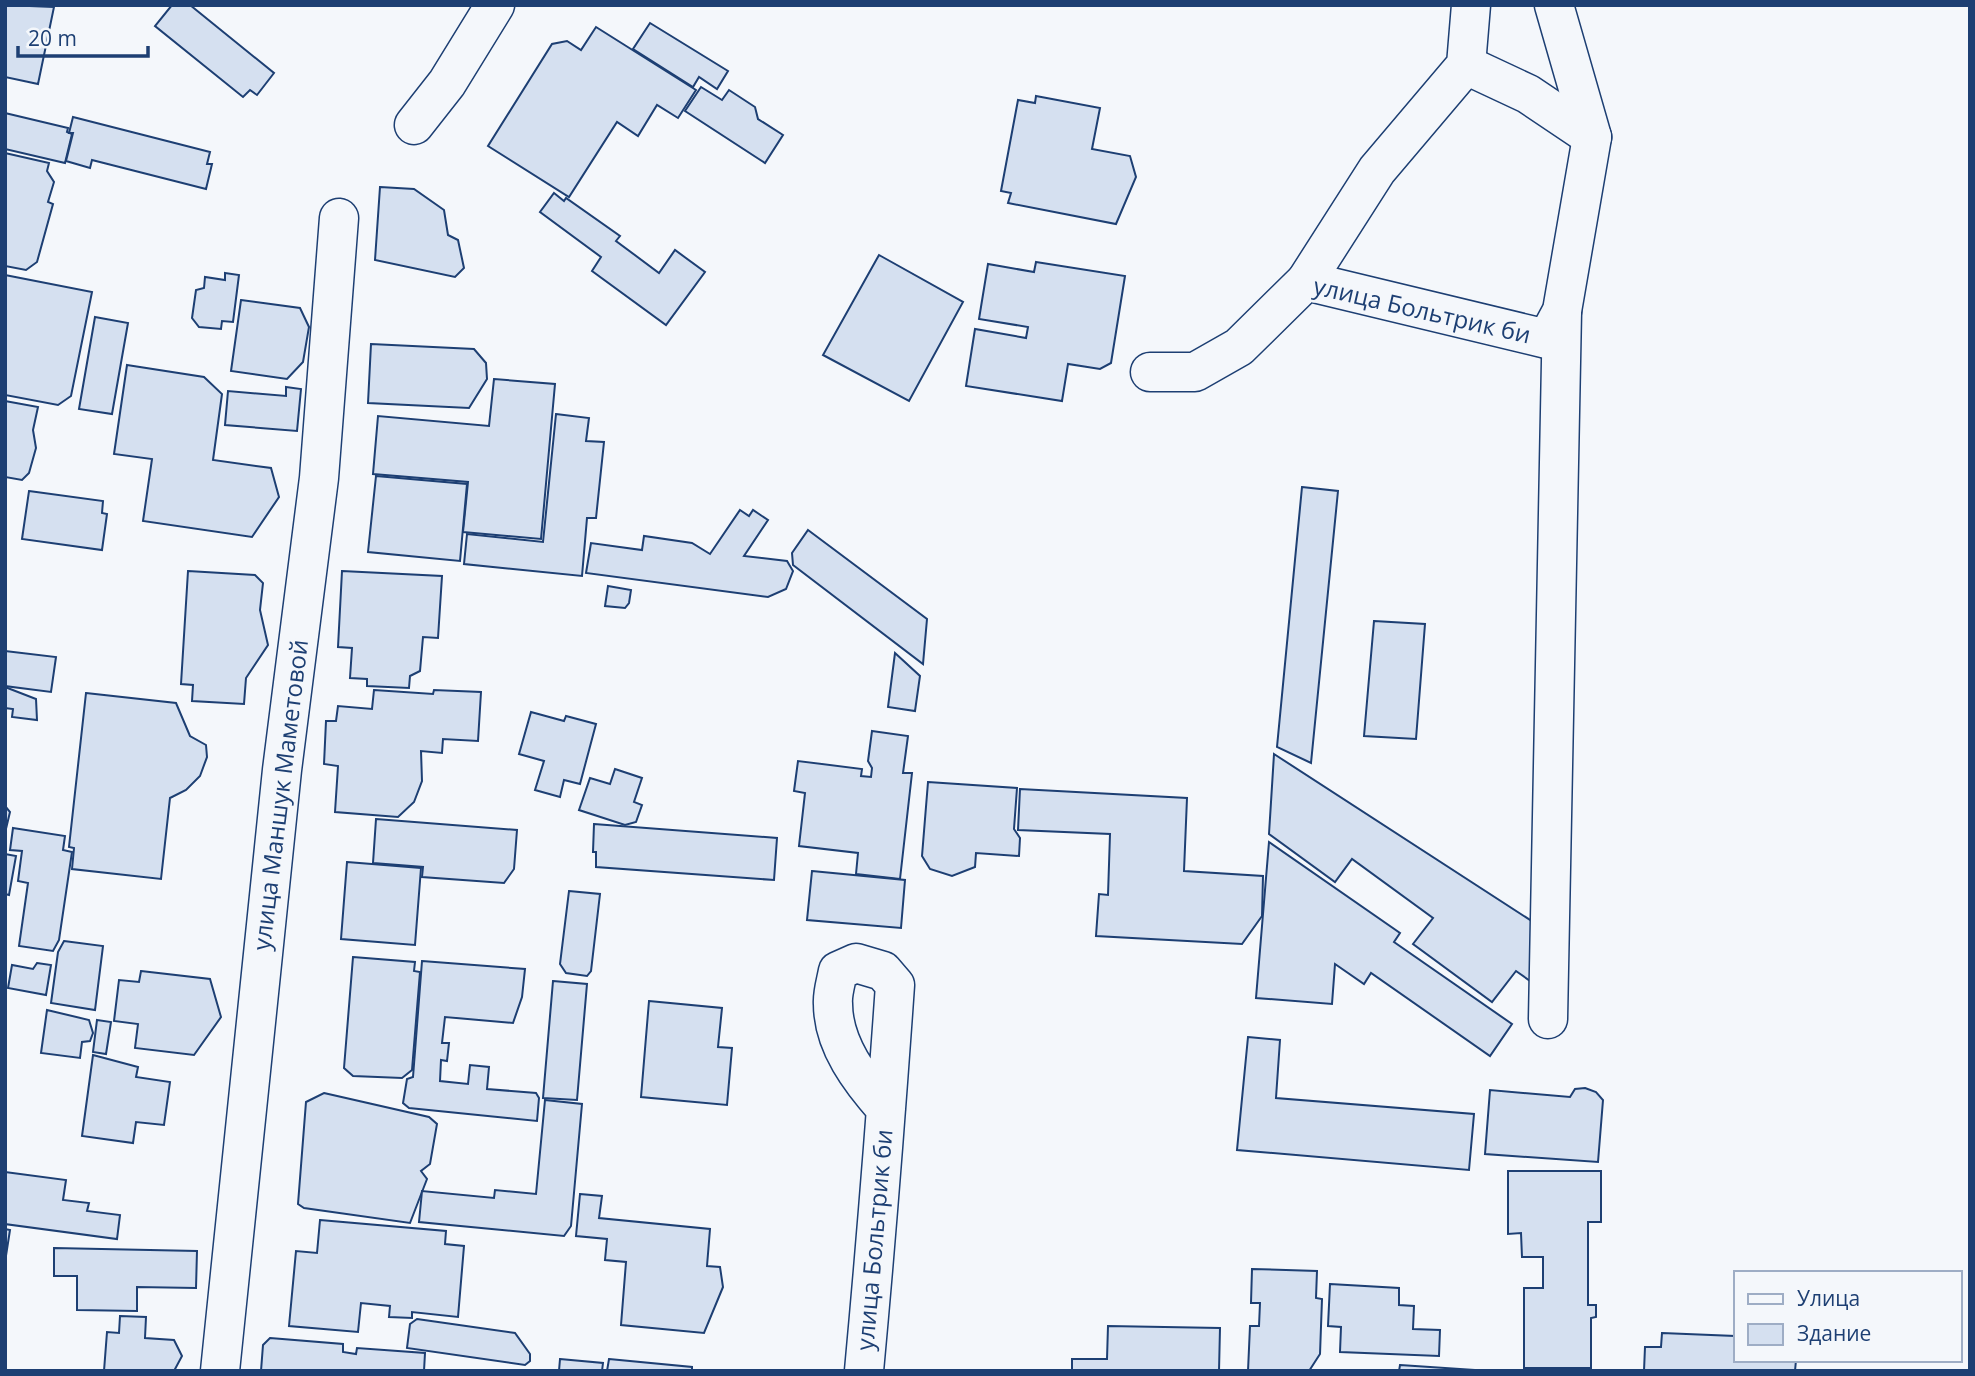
<svg xmlns="http://www.w3.org/2000/svg" width="1975" height="1376" font-family="'Open Sans',sans-serif">
  <style>
    .building { fill: #d5e0f0; stroke: #1d3f73; stroke-width: 2 }
    .lines { fill: none; stroke-linecap: round; stroke-linejoin: round }
    .minor-casing { stroke: #1d3f73; stroke-width: 41 }
    .minor { stroke: #f4f7fb; stroke-width: 38 }
    .labels { text-anchor: middle; stroke-width: 5; stroke-linejoin: round; paint-order: stroke }
    .street-label { font-size: 24px; fill: #1d3f73; stroke: #f4f7fb }
  </style>
  <rect width="100%" height="100%" fill="#f4f7fb"/>
  <!-- building -->
  <g class="building">
    <path d="M5,5L54,7L38,84L5,77Z"/>
    <path d="M172,5H190L274,73L257,95L250,90L243,97L155,26Z"/>
    <path d="M650,23L728,71L717,89L699,77L693,87L633,49Z"/>
    <path d="M596,27L696,90L678,118L657,105L638,136L617,122L569,197L488,146L552,44L567,41L581,50Z"/>
    <path d="M701,87L722,100L729,90L755,107L758,119L783,135L765,163L685,111Z"/>
    <path d="M1036,96L1100,108L1092,149L1130,156L1136,177L1116,224L1008,203L1011,193L1001,191L1018,100L1035,103Z"/>
    <path d="M5,113L68,128L67,132L72,134L65,163L5,149Z"/>
    <path d="M73,117L210,152L207,164H212L206,189L92,160L90,168L66,161L73,133H69Z"/>
    <path d="M5,153L49,163L47,171L54,182L48,202L53,204L37,262L26,270L5,266Z"/>
    <path d="M380,187L414,189L444,210L448,235L458,240L464,268L455,277L375,260Z"/>
    <path d="M554,193L564,201L566,198L620,236L616,241L659,273L675,250L705,272L666,325L592,271L601,257L540,212Z"/>
    <path d="M879,255L963,302L909,401L823,355Z"/>
    <path d="M1036,262L1125,276L1111,363L1100,369L1068,364L1062,401L966,386L975,329L1026,338L1028,327L979,319L988,264L1034,272Z"/>
    <path d="M225,273L239,275L233,322L222,321L221,329L199,327L192,318L196,290L204,288L205,277L225,280Z"/>
    <path d="M5,275L92,292L71,396L58,405L5,395Z"/>
    <path d="M241,300L300,308L309,327L303,362L287,379L231,371Z"/>
    <path d="M95,317L128,323L112,414L79,409Z"/>
    <path d="M371,344L474,349L486,363L487,379L469,408L368,403Z"/>
    <path d="M127,365L204,377L222,394L213,460L271,468L279,497L252,537L143,521L152,459L114,454Z"/>
    <path d="M494,379L555,384L541,539L463,532L468,482L373,474L378,416L489,426Z"/>
    <path d="M286,387L301,389L297,431L225,425L228,391L286,396Z"/>
    <path d="M5,401L38,407L33,430L36,448L29,473L22,480L5,477Z"/>
    <path d="M556,414L589,418L586,441L604,442L596,518H587L582,576L464,564L467,534L543,542Z"/>
    <path d="M376,476L467,484L460,561L368,552Z"/>
    <path d="M1302,487L1338,491L1311,763L1277,747Z"/>
    <path d="M29,491L103,501L102,513L107,514L102,550L22,539Z"/>
    <path d="M740,510L749,516L753,510L768,520L744,556L787,561L793,571L786,589L768,597L586,573L591,543L642,550L644,536L692,543L710,554Z"/>
    <path d="M808,530L927,619L923,664L793,565L792,553Z"/>
    <path d="M188,571L255,575L263,583L260,610L268,645L246,678L244,704L192,701L193,685L181,684Z"/>
    <path d="M342,571L442,576L438,638L423,637L420,671L410,676L409,688L367,686V679L350,678L352,648L338,647Z"/>
    <path d="M608,586L631,590L629,603L625,608L605,606Z"/>
    <path d="M1374,621L1425,624L1416,739L1364,736Z"/>
    <path d="M5,651L56,657L51,692L5,686Z"/>
    <path d="M895,653L920,676L915,711L888,707Z"/>
    <path d="M5,687L36,699L37,720L12,717L13,709L5,708Z"/>
    <path d="M374,690L433,694L434,690L481,692L478,741L443,739L442,753L421,751L422,781L414,802L398,817L335,812L338,766L324,764L326,721H336L338,706L372,709Z"/>
    <path d="M86,693L176,703L190,736L206,745L207,757L200,776L186,790L170,798L161,879L72,869L74,848L69,847Z"/>
    <path d="M531,712L564,721L566,716L596,724L580,784L564,780L560,797L535,790L544,761L519,754Z"/>
    <path d="M872,731L908,736L903,773H912L900,879L856,874L858,853L799,846L805,793L794,791L798,761L862,769L861,776L871,777L872,768L868,761Z"/>
    <path d="M1274,754L1544,929L1540,988L1516,971L1492,1002L1413,944L1433,918L1352,859L1335,882L1269,834Z"/>
    <path d="M615,769L642,778L634,802L642,805L636,822L625,825L579,810L590,778L610,784Z"/>
    <path d="M928,782L1017,788L1014,829L1020,838L1019,856L976,853L975,867L952,876L930,869L922,856Z"/>
    <path d="M1020,789L1187,798L1184,871L1263,876L1262,916L1242,944L1096,936L1099,894L1108,895L1110,834L1018,830Z"/>
    <path d="M5,806L10,812L5,833Z"/>
    <path d="M376,819L517,830L514,869L504,883L422,877L423,867L373,863Z"/>
    <path d="M594,824L777,838L774,880L596,867V852H593Z"/>
    <path d="M13,828L65,836L63,850L72,852L59,940L53,951L19,946L28,883L18,881L22,851L10,850Z"/>
    <path d="M1269,842L1400,933L1394,942L1512,1024L1490,1056L1371,973L1364,984L1335,964L1332,1004L1256,998Z"/>
    <path d="M5,854L16,856L9,895L5,894Z"/>
    <path d="M347,862L421,868L415,945L341,939Z"/>
    <path d="M812,871L905,880L901,928L807,920Z"/>
    <path d="M569,891L600,894L591,971L587,976L566,973L560,964Z"/>
    <path d="M64,941L103,946L95,1010L51,1003L58,952Z"/>
    <path d="M353,957L415,962L414,971L420,972L412,1070L402,1078L353,1076L344,1068Z"/>
    <path d="M422,961L525,969L522,997L513,1023L445,1017L442,1043H449L447,1061L441,1060L440,1081L468,1084L470,1065L489,1067L487,1089L536,1093L539,1098L537,1121L409,1108L403,1103L407,1079L413,1077Z"/>
    <path d="M37,963L51,965L46,995L8,988L12,965L33,969Z"/>
    <path d="M141,971L210,979L221,1017L194,1055L135,1048L138,1024L114,1021L119,980L139,982Z"/>
    <path d="M553,981L587,984L577,1100L543,1098Z"/>
    <path d="M649,1001L722,1008L718,1047L732,1048L727,1105L641,1097Z"/>
    <path d="M47,1010L89,1020L93,1033L90,1041L82,1042L80,1058L41,1053Z"/>
    <path d="M97,1020L111,1022L106,1054L93,1052Z"/>
    <path d="M1248,1037L1280,1040L1276,1098L1474,1114L1469,1170L1237,1150Z"/>
    <path d="M93,1055L138,1067L136,1077L170,1082L164,1125L136,1122L133,1143L82,1136Z"/>
    <path d="M1585,1088L1596,1092L1603,1100L1598,1162L1485,1154L1490,1090L1570,1097L1575,1089Z"/>
    <path d="M324,1093L429,1117L437,1124L430,1164L421,1171L427,1179L410,1223L304,1208L298,1204L306,1102Z"/>
    <path d="M545,1100L582,1104L571,1226L564,1236L419,1222L422,1191L494,1198L495,1190L536,1194Z"/>
    <path d="M1508,1171H1601V1222H1588V1305H1596V1317L1591,1318V1368H1524V1288H1543V1257H1522L1521,1233L1508,1234Z"/>
    <path d="M5,1172L66,1180L63,1200L89,1203L87,1211L120,1215L117,1239L5,1224Z"/>
    <path d="M580,1194L602,1196L599,1218L710,1229L707,1266L720,1267L723,1287L704,1333L621,1325L626,1262L605,1260L607,1239L576,1236Z"/>
    <path d="M320,1220L446,1231L445,1244L464,1246L458,1317L412,1312V1318L389,1317L390,1306L361,1303L358,1332L289,1326L296,1251L317,1253Z"/>
    <path d="M5,1229L10,1230L5,1262Z"/>
    <path d="M54,1248L197,1251L196,1288L137,1287V1311L77,1310V1276H54Z"/>
    <path d="M1252,1269L1317,1271L1316,1298L1322,1299L1320,1354L1309,1371H1248L1250,1326H1259L1260,1303H1251Z"/>
    <path d="M1330,1284L1399,1288V1305L1414,1306L1413,1329L1440,1330L1439,1356L1340,1352L1341,1327L1328,1326Z"/>
    <path d="M120,1316L146,1317L145,1338L174,1340L182,1356L174,1371H104L107,1332L119,1333Z"/>
    <path d="M417,1319L515,1333L530,1354V1361L525,1365L407,1348L410,1324Z"/>
    <path d="M1108,1326L1220,1328L1219,1371H1072V1359H1107Z"/>
    <path d="M1662,1333L1735,1336V1360H1796L1795,1371H1644L1645,1347H1661Z"/>
    <path d="M270,1338L343,1344V1352L356,1354L357,1348L425,1353L424,1371H261L263,1345Z"/>
    <path d="M560,1359L603,1363L602,1371H559Z"/>
    <path d="M609,1359L692,1367V1371H607Z"/>
    <path d="M1400,1365L1490,1371H1399Z"/>
  </g>
  <g class="lines">
    <defs>
      <g id="minor">
        <path d="M1466,65L1528,94L1592,137"/>
        <path d="M414,125L447,83L495,5"/>
        <path d="M1306,281L1377,170L1466,65L1471,5"/>
        <path d="M1150,372H1195L1239,347L1306,281L1547,339L1562,311L1592,137L1554,5"/>
        <path d="M1548,1019L1562,311"/>
        <path d="M220,1371L282,770L319,478L339,218"/>
        <path d="M864,1371C876,1242 886,1114 895,985L883,971L856,963L838,971C836,982 832,994 833,1004C833,1045 861,1081 886,1109"/>
      </g>
    </defs>
    <!-- minor casing -->
    <use href="#minor" class="minor-casing"/>
    <!-- minor -->
    <use href="#minor" class="minor"/>
  </g>
  <g class="labels">
    <!-- street labels -->
    <g class="street-label">
      <text transform="translate(1422 311) rotate(13)" y="8">улица Больтрик би</text>
      <text transform="translate(281 795) rotate(-83)" y="8">улица Маншук Маметовой</text>
      <text transform="translate(875 1240) rotate(-85)" y="8">улица Больтрик би</text>
    </g>
  </g>
  <!-- border -->
  <rect width="1975" height="1376" fill="none" stroke="#1d3f73" stroke-width="14"/>
  <!-- legend -->
  <rect x="1734" y="1271" width="228" height="91" fill="#f4f7fb" stroke="#9eadc5" stroke-width="2"/>
  <rect x="1748" y="1294" width="35" height="10" fill="#f4f7fb" stroke="#9eadc5" stroke-width="2"/>
  <text x="1797" y="1306" font-size="21" fill="#1d3f73">Улица</text>
  <rect x="1748" y="1324" width="35" height="21" fill="#d5e0f0" stroke="#9eadc5" stroke-width="2"/>
  <text x="1797" y="1341" font-size="21" fill="#1d3f73">Здание</text>
  <!-- scale -->
  <path d="M18 46v10h130v-10" fill="none" stroke="#1d3f73" stroke-width="3.5"/>
  <text x="28" y="46" font-size="21" fill="#1d3f73" stroke="#f4f7fb" stroke-width="5" paint-order="stroke">20 m</text>
</svg>
